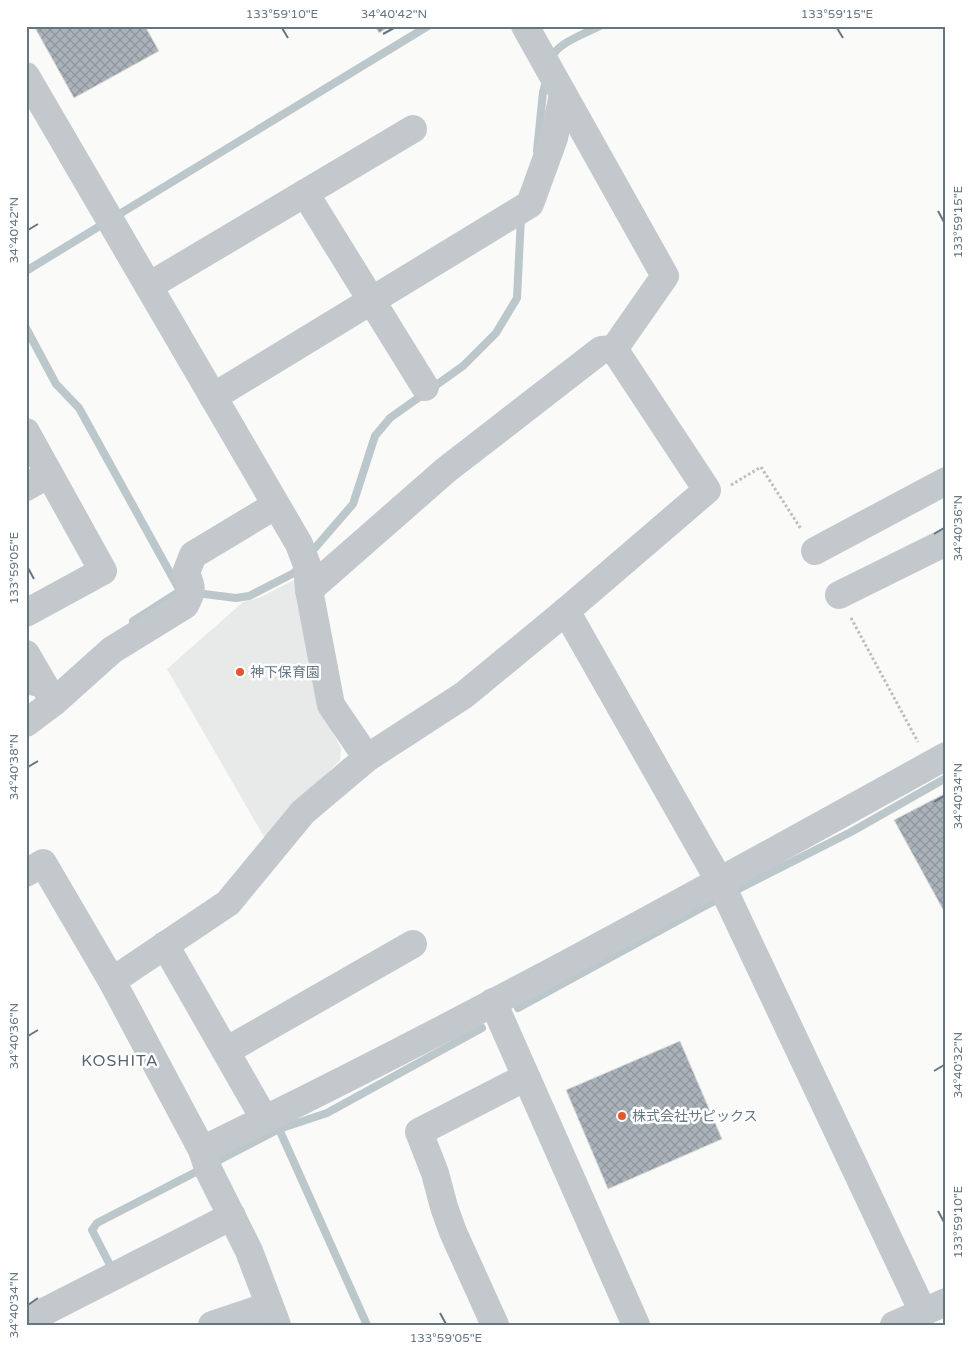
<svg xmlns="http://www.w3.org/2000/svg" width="972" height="1351" font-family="'Varela Round','Noto Sans JP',sans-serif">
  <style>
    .built { fill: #e8e9e9 }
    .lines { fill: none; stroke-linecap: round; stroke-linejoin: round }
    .stream { stroke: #bbc7cb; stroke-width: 8 }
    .building { fill: url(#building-cross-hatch); stroke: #dcdcda }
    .path { stroke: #bbbfc2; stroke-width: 3; stroke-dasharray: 2.5 2.5; stroke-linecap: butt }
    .minor { stroke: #c3c8cc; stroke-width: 28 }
    .ticks { fill: none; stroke: #657683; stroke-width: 2 }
    .poi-dot { fill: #e4572e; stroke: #fff; stroke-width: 2 }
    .labels { text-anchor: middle; stroke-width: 5; stroke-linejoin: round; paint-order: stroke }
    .poi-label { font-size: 14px; fill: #657683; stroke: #fff; text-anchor: start }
    .quarter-label { font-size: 16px; letter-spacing: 1px; fill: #57646e; stroke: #fff }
    .neatline { fill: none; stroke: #657683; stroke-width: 2 }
    .ticks-label { font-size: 12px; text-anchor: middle; fill: #657683 }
  </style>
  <defs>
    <pattern id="building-cross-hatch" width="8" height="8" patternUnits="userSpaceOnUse" patternTransform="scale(1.25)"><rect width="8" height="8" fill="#aab3b9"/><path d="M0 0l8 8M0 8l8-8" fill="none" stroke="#8e969c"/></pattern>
  </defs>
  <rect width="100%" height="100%" fill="#fafaf8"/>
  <!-- built -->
  <path class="built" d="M298,578L323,714L341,748L340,760L310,791L267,842L167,669L243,602L261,597Z"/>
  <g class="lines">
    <!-- stream -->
    <g class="stream">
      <path d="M551,59C555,44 586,33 600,26"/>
      <path d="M537,151L543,92L547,78"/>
      <path d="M26,271L428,26"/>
      <path d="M26,328L56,384L79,408L179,589"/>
      <path d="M309,555L353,504L375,436L390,418L463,366L496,333L517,298L521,217"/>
      <path d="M133,621L180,591L236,598L249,596L294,573L300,566"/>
      <path d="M26,690L39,693"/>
      <path d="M518,1008L703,907L851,832L946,778"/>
      <path d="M279,1129L367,1325"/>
      <path d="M110,1265L92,1230L97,1223L279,1129L327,1113L482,1028"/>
    </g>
  </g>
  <!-- building -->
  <g class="building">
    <path d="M34,26H145L159,51L74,98Z"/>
    <path d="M375,26H390L379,33Z"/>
    <path d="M946,793V915L894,820Z"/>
    <path d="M680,1041L722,1139L608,1189L566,1090Z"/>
  </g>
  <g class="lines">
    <!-- path -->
    <g class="path">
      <path d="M731,485L761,467L801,529"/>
      <path d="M851,618L918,742"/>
    </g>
    <!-- minor -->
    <g class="minor">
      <path d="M26,76L299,544L307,565L309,590L331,705L367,758"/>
      <path d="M305,193L425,387"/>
      <path d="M149,286L413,129"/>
      <path d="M213,397L530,204L554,138L563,94"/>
      <path d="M26,432L103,571L26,613"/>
      <path d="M26,487L49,474"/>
      <path d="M815,551L946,481"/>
      <path d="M309,590L446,470L601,350L614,349"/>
      <path d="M839,595L946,542"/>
      <path d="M566,611L720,882L923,1312"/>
      <path d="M26,654L54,702"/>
      <path d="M26,723L54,702L112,650L185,605C193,591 192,587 186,573L193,555L276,505"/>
      <path d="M26,873L43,863L112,981L202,1150L209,1171L249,1251L277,1325"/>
      <path d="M165,945L265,1120"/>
      <path d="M112,981L228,903L303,812L367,758L464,695L566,611L707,490L614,349L665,276L525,26"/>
      <path d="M493,1002L636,1325"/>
      <path d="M226,1051L413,944"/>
      <path d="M202,1150C455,1028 701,892 946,756"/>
      <path d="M26,1321L232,1216"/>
      <path d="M212,1325L269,1306"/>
      <path d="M495,1325L453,1232L444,1207L435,1173L419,1132L526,1077"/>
      <path d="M894,1325L946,1302"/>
    </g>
  </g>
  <!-- ticks -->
  <path class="ticks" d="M282,28L288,38M837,28L843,38M383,34L394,28M938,211L944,222M28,230L38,224M934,534L944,528M28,568L34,579M28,767L38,761M934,802L944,796M28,1036L38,1030M934,1071L944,1065M938,1211L944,1222M28,1305L38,1298M440,1313L446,1324"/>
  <!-- markers -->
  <g class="poi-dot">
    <circle cx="240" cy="672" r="5"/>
    <circle cx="622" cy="1116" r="5"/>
  </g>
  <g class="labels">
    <!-- poi labels -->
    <g class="poi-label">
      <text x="250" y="677">神下保育園</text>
      <text x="632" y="1121">株式会社サピックス</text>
    </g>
    <!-- quarter labels -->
    <g class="quarter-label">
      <text x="120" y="1066">KOSHITA</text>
    </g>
  </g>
  <!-- border -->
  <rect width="972" height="1351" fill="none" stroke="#ffffff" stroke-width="55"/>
  <rect x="28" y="28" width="916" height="1296" class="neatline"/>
  <g class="ticks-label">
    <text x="282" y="18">133°59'10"E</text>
    <text x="394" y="18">34°40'42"N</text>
    <text x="837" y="18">133°59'15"E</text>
    <text transform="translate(958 222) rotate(-90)" y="4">133°59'15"E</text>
    <text transform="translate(14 230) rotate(-90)" y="4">34°40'42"N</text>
    <text transform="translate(958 528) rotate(-90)" y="4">34°40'36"N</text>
    <text transform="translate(14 568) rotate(-90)" y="4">133°59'05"E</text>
    <text transform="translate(14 767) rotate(-90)" y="4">34°40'38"N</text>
    <text transform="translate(958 796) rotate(-90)" y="4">34°40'34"N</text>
    <text transform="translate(14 1036) rotate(-90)" y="4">34°40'36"N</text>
    <text transform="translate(958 1065) rotate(-90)" y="4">34°40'32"N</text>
    <text transform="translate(958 1222) rotate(-90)" y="4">133°59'10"E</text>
    <text transform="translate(14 1305) rotate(-90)" y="4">34°40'34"N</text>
    <text x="446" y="1342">133°59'05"E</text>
  </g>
</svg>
